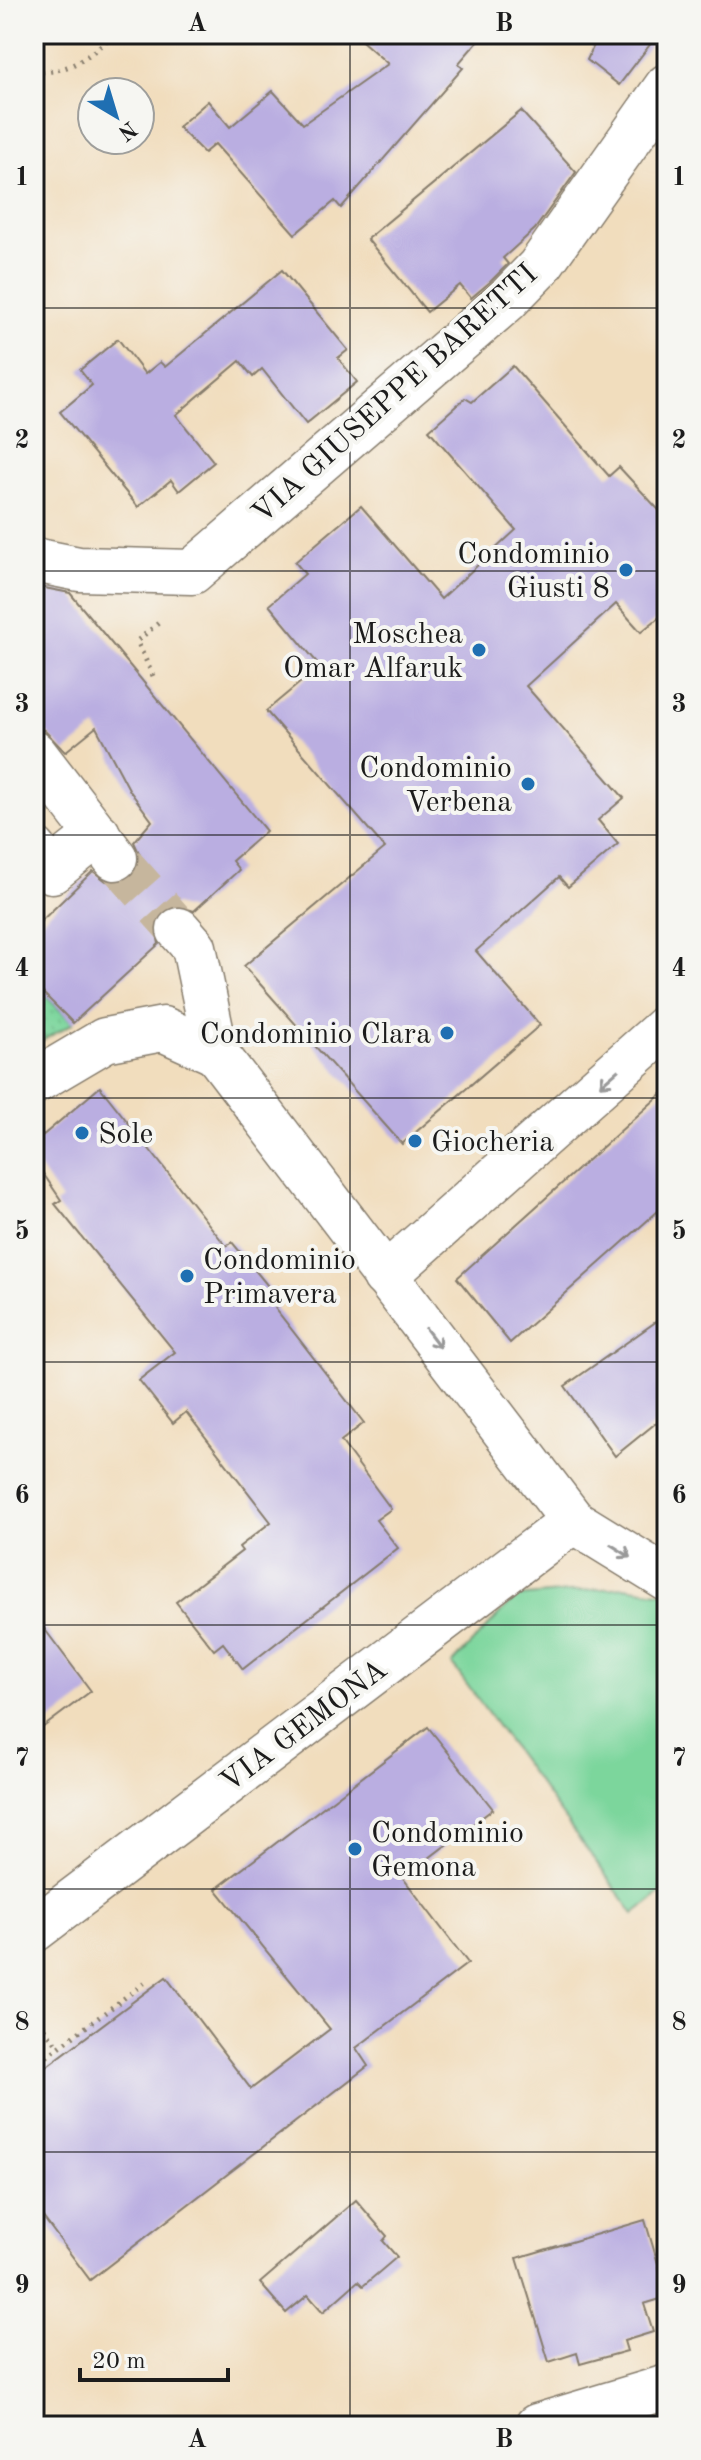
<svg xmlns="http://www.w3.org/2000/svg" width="701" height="2460" font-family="'Old Standard TT',serif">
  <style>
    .grass { fill: url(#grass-dots); stroke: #4c795c; stroke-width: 2 }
    .park { fill: #7cd69c; stroke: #4c795c; stroke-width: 2 }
    .building { fill: #baaee1 }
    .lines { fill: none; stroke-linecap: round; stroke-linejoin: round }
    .minor-tunnel { stroke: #c6b69d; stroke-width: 44; stroke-dasharray: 44 22; stroke-linecap: butt }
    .minor-casing { stroke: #867c6c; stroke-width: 47 }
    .path { stroke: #867c6c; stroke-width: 5; stroke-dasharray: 2 6; stroke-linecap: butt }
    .minor { stroke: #fff; stroke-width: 44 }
    .oneway { stroke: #999 }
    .grid { fill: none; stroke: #1c1c1c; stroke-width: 2; stroke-opacity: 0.55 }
    .poi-dot { fill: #1f6fb2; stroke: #f6f6f2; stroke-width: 3 }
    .labels { text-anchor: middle; stroke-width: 8; stroke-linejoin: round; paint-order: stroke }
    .street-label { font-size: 30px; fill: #1c1c1c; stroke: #f6f6f2 }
    .poi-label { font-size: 30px; fill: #1c1c1c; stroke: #f6f6f2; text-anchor: end }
    .neatline { fill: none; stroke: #1c1c1c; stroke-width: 3 }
    .grid-label { font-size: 26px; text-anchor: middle; font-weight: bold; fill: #1c1c1c }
  </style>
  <defs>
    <pattern id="grass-dots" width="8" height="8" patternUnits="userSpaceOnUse" patternTransform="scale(2)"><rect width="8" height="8" fill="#7cd69c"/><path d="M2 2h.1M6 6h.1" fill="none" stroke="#6bb786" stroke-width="1.8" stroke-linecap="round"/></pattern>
  </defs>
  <rect width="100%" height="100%" fill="#f6f6f2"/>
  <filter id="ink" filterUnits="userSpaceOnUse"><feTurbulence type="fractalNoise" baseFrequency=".0125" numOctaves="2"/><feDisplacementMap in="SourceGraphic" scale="16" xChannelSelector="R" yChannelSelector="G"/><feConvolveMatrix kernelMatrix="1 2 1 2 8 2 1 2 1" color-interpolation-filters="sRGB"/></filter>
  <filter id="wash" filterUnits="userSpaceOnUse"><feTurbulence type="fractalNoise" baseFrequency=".006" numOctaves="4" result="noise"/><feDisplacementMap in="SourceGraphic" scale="32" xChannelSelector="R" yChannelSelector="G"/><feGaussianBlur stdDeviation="1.8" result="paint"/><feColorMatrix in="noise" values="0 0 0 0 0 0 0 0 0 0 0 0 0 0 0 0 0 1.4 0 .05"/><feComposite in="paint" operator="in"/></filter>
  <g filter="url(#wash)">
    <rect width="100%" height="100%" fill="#f1ddbd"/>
    <!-- grass -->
    <path class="grass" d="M44,994L73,1023L34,1045V1001Z"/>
    <!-- park -->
    <path class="park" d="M624,1587L667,1593V1888L634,1914L452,1664L516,1597Z"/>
    <g id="blocks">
      <!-- building -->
      <g class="building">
        <path d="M354,34H484L458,64L463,68L341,208L335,201L295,234L215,144L204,153L178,127L208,101L230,127L273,91L303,124L388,64Z"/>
        <path d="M599,34H658L619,85L587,60Z"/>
        <path d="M521,111L576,172L535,229L503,258L508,264L490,282L471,298L460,285L427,312L367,239Z"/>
        <path d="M282,270L348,350L338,358L357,382L306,424L262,369L253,377L240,361L176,415L214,462L179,491L171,480L138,507L60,412L92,385L80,370L118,339L145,374L160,362L165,367Z"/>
        <path d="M513,366L609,476L619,467L667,519V611L641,632L616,604L526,686L624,798L598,820L618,844L568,887L559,877L476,951L540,1025L402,1144L244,966L385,848L266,711L320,666L269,605L305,574L295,562L361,506L441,599L516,530L429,430L465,398L472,402Z"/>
        <path d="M34,586L70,593L266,831L232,861L239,870L194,911L175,905L162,912L155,923L159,944L73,1023L34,984V928L93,871L106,881L119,883L131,877L138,868L140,855L134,842L152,821L130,791L96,727L65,752L44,730L34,729Z"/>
        <path d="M100,1087L226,1246L232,1242L281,1302L275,1308L364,1423L341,1441L391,1509L376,1520L398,1548L243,1669L223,1643L214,1650L176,1602L242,1551L239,1547L271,1522L186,1412L173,1423L139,1380L175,1352L55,1204L61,1200L34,1160V1143Z"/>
        <path d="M667,1089V1203L510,1343L457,1278Z"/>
        <path d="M667,1314V1414L615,1456L565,1386Z"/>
        <path d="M34,1615L91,1691L34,1734Z"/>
        <path d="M428,1727L493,1809L403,1878L468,1963L356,2048L368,2066L90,2280L34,2205V2076L166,1977L251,2089L330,2029L216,1889Z"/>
        <path d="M356,2200L387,2236L383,2241L397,2257L363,2286L358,2281L323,2312L308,2295L286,2313L260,2283Z"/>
        <path d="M645,2220L667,2294V2297L644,2304L653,2332L624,2341L627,2351L580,2364L577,2353L549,2362L517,2258Z"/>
      </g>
    </g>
  </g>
  <g filter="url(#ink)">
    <use href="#blocks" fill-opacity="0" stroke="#867c6c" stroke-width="2"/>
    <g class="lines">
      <!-- minor-tunnel -->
      <path class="minor-tunnel" d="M115,858L179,930"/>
      <defs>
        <g id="minor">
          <path d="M34,560L79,569L192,572L507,300L539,267L667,86"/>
          <path d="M34,753L115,858"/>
          <path d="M34,849L52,871L98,834"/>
          <path d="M179,930L194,947L216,1053L573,1521L667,1579"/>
          <path d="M34,1082L105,1040L163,1029L216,1053"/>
          <path d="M385,1276L667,1026"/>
          <path d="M34,1930L573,1521"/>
          <path d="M537,2426L667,2387"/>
        </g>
      </defs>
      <!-- minor casing -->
      <use href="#minor" class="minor-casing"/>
      <!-- path -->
      <g class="path">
        <path d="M34,72C69,73 88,58 113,34"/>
        <path d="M153,676L137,641L162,620"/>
        <path d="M34,2016L59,2047"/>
        <path d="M34,2066L147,1981"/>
      </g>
      <!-- minor -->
      <use href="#minor" class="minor"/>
    </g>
    <!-- one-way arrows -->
    <defs><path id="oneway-shaft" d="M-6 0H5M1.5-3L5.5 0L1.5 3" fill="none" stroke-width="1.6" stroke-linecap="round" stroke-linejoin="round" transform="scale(2)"/></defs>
    <g class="oneway">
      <use href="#oneway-shaft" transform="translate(609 1078) rotate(139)"/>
      <use href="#oneway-shaft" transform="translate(433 1338) rotate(53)"/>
      <use href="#oneway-shaft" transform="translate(621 1551) rotate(32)"/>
    </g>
  </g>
  <!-- grid -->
  <path class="grid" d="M350,34V2426M34,308H667M34,571H667M34,835H667M34,1098H667M34,1362H667M34,1625H667M34,1889H667M34,2152H667"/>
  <!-- markers -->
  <g class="poi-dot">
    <circle cx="626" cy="570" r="8"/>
    <circle cx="479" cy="650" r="8"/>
    <circle cx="528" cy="784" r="8"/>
    <circle cx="447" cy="1033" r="8"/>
    <circle cx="82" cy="1133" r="8"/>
    <circle cx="415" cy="1141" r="8"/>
    <circle cx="187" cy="1276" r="8"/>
    <circle cx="355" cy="1849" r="8"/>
  </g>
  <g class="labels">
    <!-- street labels -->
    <g class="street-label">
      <text transform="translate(394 393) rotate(-42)" y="10">VIA GIUSEPPE BARETTI</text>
      <text transform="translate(303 1725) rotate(-37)" y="10">VIA GEMONA</text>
    </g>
    <!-- poi labels -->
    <g class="poi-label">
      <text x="610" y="563">Condominio<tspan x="610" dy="34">Giusti 8</tspan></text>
      <text x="463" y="643">Moschea<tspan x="463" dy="34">Omar Alfaruk</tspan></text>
      <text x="512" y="777">Condominio<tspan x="512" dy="34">Verbena</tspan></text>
      <text x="431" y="1043">Condominio Clara</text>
      <text x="98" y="1143" text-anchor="start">Sole</text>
      <text x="431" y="1151" text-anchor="start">Giocheria</text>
      <text x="203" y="1269" text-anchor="start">Condominio<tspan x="203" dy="34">Primavera</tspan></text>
      <text x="371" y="1842" text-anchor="start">Condominio<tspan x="371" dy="34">Gemona</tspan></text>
    </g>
  </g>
  <!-- margin -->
  <rect width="701" height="2460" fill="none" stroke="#f6f6f2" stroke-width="88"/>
  <!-- north arrow -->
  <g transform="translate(116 116) rotate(142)"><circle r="38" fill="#f6f6f2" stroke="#9f9f9c" stroke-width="2"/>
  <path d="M0-6L14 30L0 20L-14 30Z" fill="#1f6fb2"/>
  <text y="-12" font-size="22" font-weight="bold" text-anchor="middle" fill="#1c1c1c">N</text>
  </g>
  <!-- scale -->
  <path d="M80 2368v12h148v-12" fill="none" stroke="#1c1c1c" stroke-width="4"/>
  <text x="92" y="2368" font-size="24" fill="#1c1c1c" stroke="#f6f6f2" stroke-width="6" paint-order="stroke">20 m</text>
  <rect x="44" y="44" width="613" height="2372" class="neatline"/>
  <g class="grid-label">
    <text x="197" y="31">A</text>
    <text x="504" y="31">B</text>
    <text x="22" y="185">1</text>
    <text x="679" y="185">1</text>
    <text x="22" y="448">2</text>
    <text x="679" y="448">2</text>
    <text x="22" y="712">3</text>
    <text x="679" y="712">3</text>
    <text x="22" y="976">4</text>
    <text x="679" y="976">4</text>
    <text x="22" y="1239">5</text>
    <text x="679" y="1239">5</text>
    <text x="22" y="1503">6</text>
    <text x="679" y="1503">6</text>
    <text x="22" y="1766">7</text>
    <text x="679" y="1766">7</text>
    <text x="22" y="2030">8</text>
    <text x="679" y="2030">8</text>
    <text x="22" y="2293">9</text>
    <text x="679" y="2293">9</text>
    <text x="197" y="2447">A</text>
    <text x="504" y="2447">B</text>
  </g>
</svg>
